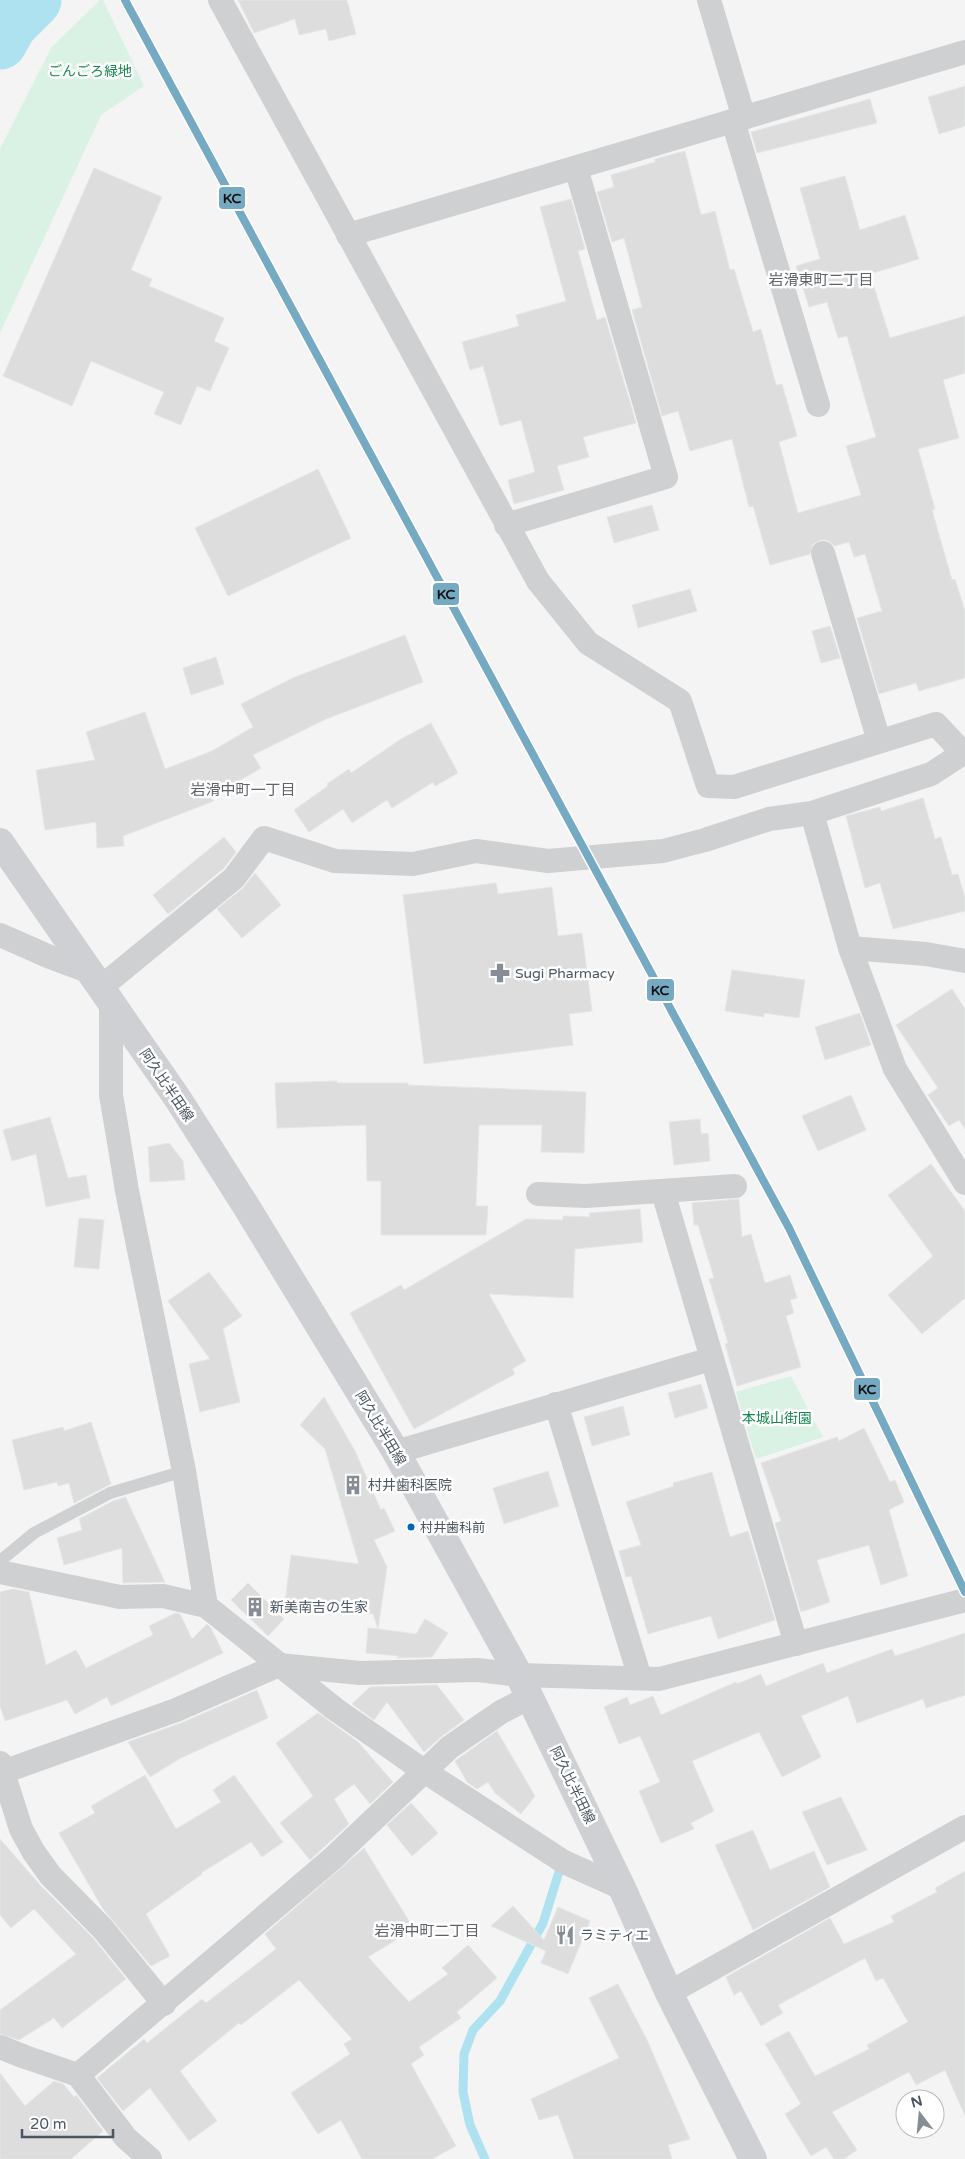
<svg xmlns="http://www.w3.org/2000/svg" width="965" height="2159" font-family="'Varela Round','Noto Sans JP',sans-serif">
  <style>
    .green { fill: #d9f2e3 }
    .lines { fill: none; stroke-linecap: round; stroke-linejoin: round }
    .stream { stroke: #aee2f0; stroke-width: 9 }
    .river { stroke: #aee2f0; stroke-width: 55 }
    .building { fill: #ddddde; stroke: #e5e6e7 }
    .service { stroke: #ced0d2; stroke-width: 12 }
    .minor { stroke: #ced0d2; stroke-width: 24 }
    .secondary { stroke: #ced0d4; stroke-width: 28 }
    .rail-1-casing { stroke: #fff; stroke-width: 11 }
    .rail-1 { stroke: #76aac2; stroke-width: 8 }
    .bus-dot { fill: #0065bd; stroke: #fff; stroke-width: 2 }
    .labels { text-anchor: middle; stroke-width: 5; stroke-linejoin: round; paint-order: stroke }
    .bus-label { font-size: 13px; fill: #4a5661; stroke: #fff; text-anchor: start }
    .park-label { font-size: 14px; fill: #17864f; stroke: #fff }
    .poi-label { font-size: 14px; fill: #4a5661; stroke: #fff; text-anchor: start }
    .street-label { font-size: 14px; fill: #4a5661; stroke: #fff }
    .neighbourhood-label { font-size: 15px; fill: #5f6368; stroke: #fff }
    .line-badge { stroke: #fff; stroke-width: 2 }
    .pale-badge-label { font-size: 14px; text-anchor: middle; font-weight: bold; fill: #111 }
  </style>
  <rect width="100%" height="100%" fill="#f4f4f4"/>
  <!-- green -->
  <g class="green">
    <path d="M100,0H103L144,86L101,115L0,333V149L51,48Z"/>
    <path d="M791,1376L823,1437L756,1459L736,1392Z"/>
  </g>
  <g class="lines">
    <!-- stream -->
    <path class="stream" d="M485,2159L470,2125L463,2092L464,2054L473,2030L500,2001L543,1923L559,1872"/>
    <!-- river -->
    <path class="river" d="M0,42L10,24L34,0"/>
  </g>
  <!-- building -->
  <g class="building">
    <path d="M238,0H347L356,34L329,41L326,29L299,35L295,19L254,33Z"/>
    <path d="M965,86V126L939,134L928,97Z"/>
    <path d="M870,99L877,123L757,153L751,132Z"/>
    <path d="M685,151L701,215L715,211L730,270L734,269L753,332L761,329L776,385L782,384L797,436L779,442L798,513L861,495L846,446L876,437L847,336L838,338L827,302L809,307L796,266L820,259L800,188L845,176L860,230L905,215L919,259L870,274L890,338L965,316V373L943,380L959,438L918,449L935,509L932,510L952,580L955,579L965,611V678L919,691L916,683L879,694L857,618L882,611L865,554L854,557L849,542L835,546L827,540H820L813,544L810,554L770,565L753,506L749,507L732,439L690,451L678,411L662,416L632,310L642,307L624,238L612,242L597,192L614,187L611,175L655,162V159Z"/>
    <path d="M94,168L162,197L131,270L152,279L149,286L224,318L214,341L229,348L210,391L197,386L181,425L154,414L164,392L91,361L72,406L3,376Z"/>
    <path d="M571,199L585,249L578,251L597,320L605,317L636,423L583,437L589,457L557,466L564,490L514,504L508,480L535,472L521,420L500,426L483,366L470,370L462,342L519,326L516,315L566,301L540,207Z"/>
    <path d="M318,469L351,538L228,596L195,528Z"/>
    <path d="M652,505L659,530L614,543L607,517Z"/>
    <path d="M690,589L697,611L638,628L632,605Z"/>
    <path d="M830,626L840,658L821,663L812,631Z"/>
    <path d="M405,635L423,682L326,719L253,755L261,768L211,798L214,801L123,836L124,846L97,848L96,822L45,830L36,770L95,760L86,732L145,712L165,769L212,751L253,727L241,704L295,677Z"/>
    <path d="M216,657L224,684L191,695L183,668Z"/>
    <path d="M431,723L458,773L435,786L433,782L392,808L387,800L352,823L343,809L309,832L294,810L328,786L327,784L349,769L351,773L401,739Z"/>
    <path d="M923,798L935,839L941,837L952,875L958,874L965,897V911L893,929L880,883L865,888L846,816L880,807L881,811Z"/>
    <path d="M224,837L236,852L224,868L168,914L153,895Z"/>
    <path d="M255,873L281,905L242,938L217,909L243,888Z"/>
    <path d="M496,883L498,894L552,887L558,936L582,933L592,1011L569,1014L573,1045L424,1064L403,895Z"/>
    <path d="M732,970L805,980L799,1018L764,1013V1017L725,1011Z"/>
    <path d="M952,989L965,1009V1129L959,1120L949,1126L928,1095L938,1088L896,1025Z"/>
    <path d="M860,1013L871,1045L825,1060L815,1027Z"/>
    <path d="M337,1081V1083H408V1085L586,1092L584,1153L541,1152L542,1125H479L476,1206H488L486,1235H381V1181H367L366,1125L277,1128L275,1083Z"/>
    <path d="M851,1095L866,1130L818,1151L802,1116Z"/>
    <path d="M50,1117L68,1178L86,1175L90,1198L46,1207L36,1154L12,1161L3,1130Z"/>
    <path d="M700,1119L701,1134L708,1133L710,1161L674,1165L669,1122Z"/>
    <path d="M169,1143L183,1161L185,1180L150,1182L148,1147Z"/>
    <path d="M931,1164L965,1211V1298L922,1334L888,1295L933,1256L888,1195Z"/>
    <path d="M739,1199L742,1237L751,1234L765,1283L790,1275L797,1298L790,1300L794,1313L786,1316L801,1367L737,1386L725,1344L728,1343L709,1279L714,1278L698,1225H694L692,1203Z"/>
    <path d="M640,1209L643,1242L575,1249L573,1298L489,1294L526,1361L512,1369L515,1374L414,1429L350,1313L401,1285L404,1290L526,1219L563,1220V1216L590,1217L589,1213Z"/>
    <path d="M79,1218L104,1220L99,1269L74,1267Z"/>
    <path d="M209,1272L242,1316L223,1329L240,1402L200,1412L189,1364L210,1359L168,1301Z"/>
    <path d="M701,1384L708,1408L675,1418L668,1393Z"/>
    <path d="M324,1397L355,1451L381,1510L384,1508L395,1531L374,1540L387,1567L378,1629L416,1634L425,1619L448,1633L432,1657L397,1658L399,1656L366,1653L368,1628L378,1629L373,1614L285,1603L291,1555L359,1564L325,1449L300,1425Z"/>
    <path d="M623,1406L630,1435L592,1446L584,1417Z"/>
    <path d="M91,1422L111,1484L74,1503L69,1483L58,1486L57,1482L24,1490L12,1440L63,1427L64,1431Z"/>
    <path d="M864,1428L890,1482L895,1480L904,1502L889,1510L908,1576L881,1585L869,1545L817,1560L830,1602L801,1612L775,1523L781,1521L761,1463L837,1437L839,1441Z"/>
    <path d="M548,1471L559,1506L504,1524L493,1488Z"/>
    <path d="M712,1472L730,1537L748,1531L775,1620L718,1639L711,1616L648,1634L631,1576L626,1577L619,1551L641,1545L626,1502L674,1486L673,1483Z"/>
    <path d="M126,1497V1498L165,1582L123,1583L122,1548L64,1565L57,1538L82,1530L79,1519L113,1501Z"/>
    <path d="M248,1583L284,1619L268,1636L231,1600Z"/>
    <path d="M13,1589L29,1592L46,1665L76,1650L86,1668L153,1635L149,1626L176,1613L180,1614L192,1639L207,1624L211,1628L223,1653L111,1706L107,1697L75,1714L67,1700L5,1721L0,1706V1592Z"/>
    <path d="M965,1633V1695L926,1708L923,1699L857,1723L848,1696L801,1716L821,1757L782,1777L759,1732L692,1761L714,1811L691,1823L694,1829L661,1843L639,1791L660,1782L640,1736L619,1744L604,1707L627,1697L630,1705L653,1696L661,1715L736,1682L737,1684L761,1674L766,1686L823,1663L827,1673L892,1649L895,1656Z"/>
    <path d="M437,1685L464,1720L442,1736L424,1752L387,1702L374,1720L352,1704L370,1687Z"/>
    <path d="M257,1690L268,1718L179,1759L150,1777L128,1742L181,1723Z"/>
    <path d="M318,1713L358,1742L393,1782L370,1804L354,1784L334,1799L349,1824L310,1860L280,1823L313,1796L276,1743Z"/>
    <path d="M497,1731L535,1796L521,1814L495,1793L488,1782L477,1789L467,1782L455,1761Z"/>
    <path d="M145,1775L176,1829L221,1802L213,1790L234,1775L283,1842L262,1857L251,1842L201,1873L202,1874L146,1914L170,1956L151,1966L103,1909L59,1833L95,1813L91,1806Z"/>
    <path d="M841,1797L867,1850L827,1865L802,1812Z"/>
    <path d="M411,1803L438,1833L412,1856L387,1825Z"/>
    <path d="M753,1830L770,1870L814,1851L830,1887L753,1930L715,1845Z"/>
    <path d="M0,1839L40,1885L93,1938L126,1979L62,2028L54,2018L19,2040L0,2034V2010L76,1954L34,1909L11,1928L0,1915Z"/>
    <path d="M364,1848L414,1929L368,1957L409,2002L448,1974L442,1968L468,1945L497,1978L457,2012L461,2018L419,2047L424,2055L411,2064L456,2146L432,2159H362L341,2120L318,2134L291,2093L350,2054L344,2044L352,2039L299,1980L241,2025L239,2023L180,2071L217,2121L189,2141L150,2088L123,2111L97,2078L144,2039L147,2043L202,1999L206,2003L276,1949L265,1934Z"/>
    <path d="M965,1871V2116L945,2070L916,2085L909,2072L832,2112L857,2150L844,2159H834L826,2147L811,2156L785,2114L801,2104L765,2044L789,2031L815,2076L869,2049L867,2045L908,2022L883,1978L876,1981L865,1958L778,2005L783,2013L761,2026L741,1991L734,1995L726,1977L830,1918L844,1944L894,1922L891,1916L937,1892L935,1888Z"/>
    <path d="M513,1906L544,1940L558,1907L590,1921L568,1974L541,1963L546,1951L491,1926Z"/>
    <path d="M618,1984L647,2040L690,2139L668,2145L672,2159H574L558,2115L539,2120L531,2099L619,2058L589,1998Z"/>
    <path d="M0,2073L25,2106L54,2081L63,2084L74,2097L76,2095L103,2131L71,2159H0Z"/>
  </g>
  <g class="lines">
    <!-- service -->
    <path class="service" d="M0,1561L34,1533L110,1493L184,1471"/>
    <!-- minor -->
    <g class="minor">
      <path d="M220,0L538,581L588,643L680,701L708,786L734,787L936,724L963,753"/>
      <path d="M709,0L744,118"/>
      <path d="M733,121L818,405"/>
      <path d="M348,235L965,52"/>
      <path d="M506,525L666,477L576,168"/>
      <path d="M823,553L879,741"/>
      <path d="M812,813L850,948L895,1069L965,1183"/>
      <path d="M0,935L50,957L88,971"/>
      <path d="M850,948L926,954L965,961"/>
      <path d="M100,988L234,878L264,838L335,861L413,864L476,851L548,861L663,851L705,840L769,819L812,813L931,774L965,752"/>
      <path d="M111,1002V1095L119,1142L127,1191L184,1471L206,1606"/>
      <path d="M663,1192L796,1644"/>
      <path d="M538,1194L586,1196L735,1186"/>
      <path d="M556,1404L640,1678"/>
      <path d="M396,1452L711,1359"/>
      <path d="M0,1572L120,1597L163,1596L206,1606L335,1709L424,1771L564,1862L622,1888"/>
      <path d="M0,1763L21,1829L33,1851L50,1875L103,1929L164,2004"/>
      <path d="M3,1772L176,1710L279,1665L360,1673L478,1670L519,1675L659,1679L965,1600"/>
      <path d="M669,1993L965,1827"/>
      <path d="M0,2047L25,2057L78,2075L126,2138L150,2159"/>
      <path d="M78,2075L332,1859L450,1747L501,1712L530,1697"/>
    </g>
    <!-- secondary -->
    <path class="secondary" d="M0,842L178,1099L246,1206L396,1452L519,1675L622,1888L669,1993L753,2159"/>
    <defs>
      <path id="rail-1" d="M125,0L789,1228L965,1592"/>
    </defs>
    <!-- rail-1 casing -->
    <use href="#rail-1" class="rail-1-casing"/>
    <!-- rail-1 -->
    <use href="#rail-1" class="rail-1"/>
  </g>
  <!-- icons -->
  <defs>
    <symbol id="pharmacy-bare" viewBox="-9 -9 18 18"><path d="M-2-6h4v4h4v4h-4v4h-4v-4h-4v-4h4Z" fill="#868d94" stroke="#fff" stroke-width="2.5" paint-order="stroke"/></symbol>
    <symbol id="building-bare" viewBox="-9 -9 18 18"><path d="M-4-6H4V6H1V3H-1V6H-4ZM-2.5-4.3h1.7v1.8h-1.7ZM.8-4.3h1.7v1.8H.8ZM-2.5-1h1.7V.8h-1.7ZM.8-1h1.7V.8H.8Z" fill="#868d94" stroke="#fff" stroke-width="2.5" paint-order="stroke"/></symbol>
    <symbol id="restaurant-bare" viewBox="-9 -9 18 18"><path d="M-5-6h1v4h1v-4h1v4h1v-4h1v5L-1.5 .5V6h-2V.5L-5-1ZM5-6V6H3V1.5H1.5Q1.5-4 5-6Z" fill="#868d94" stroke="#fff" stroke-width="2.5" paint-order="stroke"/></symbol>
  </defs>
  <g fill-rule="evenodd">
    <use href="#pharmacy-bare" x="486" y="959" width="28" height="28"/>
    <use href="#building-bare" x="339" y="1471" width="28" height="28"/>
    <use href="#building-bare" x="241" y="1593" width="28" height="28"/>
    <use href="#restaurant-bare" x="551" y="1921" width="28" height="28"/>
  </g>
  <!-- markers -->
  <circle class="bus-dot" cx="411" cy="1527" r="4.5"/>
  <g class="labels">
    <!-- bus labels -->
    <g class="bus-label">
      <text x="420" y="1532">村井歯科前</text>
    </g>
    <!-- park labels -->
    <g class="park-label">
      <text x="90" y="76">ごんごろ緑地</text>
      <text x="777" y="1423">本城山街園</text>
    </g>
    <!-- poi labels -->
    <g class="poi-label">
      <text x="515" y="978">Sugi Pharmacy</text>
      <text x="368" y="1490">村井歯科医院</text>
      <text x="270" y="1612">新美南吉の生家</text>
      <text x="580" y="1940">ラミティエ</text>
    </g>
    <!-- street labels -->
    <g class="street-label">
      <text transform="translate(167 1085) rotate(56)" y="5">阿久比半田線</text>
      <text transform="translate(381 1428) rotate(59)" y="5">阿久比半田線</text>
      <text transform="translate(573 1785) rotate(64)" y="5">阿久比半田線</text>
    </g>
    <!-- neighbourhood labels -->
    <g class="neighbourhood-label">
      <text x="821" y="285">岩滑東町二丁目</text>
      <text x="243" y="795">岩滑中町一丁目</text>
      <text x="427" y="1936">岩滑中町二丁目</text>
    </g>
  </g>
  <g class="line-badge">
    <rect x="218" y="186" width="28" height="24" rx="5" fill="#76aac2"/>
    <rect x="432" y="582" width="28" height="24" rx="5" fill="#76aac2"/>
    <rect x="646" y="978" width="29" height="24" rx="5" fill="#76aac2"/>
    <rect x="853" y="1377" width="28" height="24" rx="5" fill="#76aac2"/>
  </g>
  <g class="pale-badge-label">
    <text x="232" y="203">KC</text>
    <text x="446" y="599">KC</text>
    <text x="660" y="995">KC</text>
    <text x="867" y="1394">KC</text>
  </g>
  <!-- north arrow -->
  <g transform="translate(920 2114) rotate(344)"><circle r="24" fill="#ffffff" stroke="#b7bbc0"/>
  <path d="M0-4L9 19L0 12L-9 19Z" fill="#868d94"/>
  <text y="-8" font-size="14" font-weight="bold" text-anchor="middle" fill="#4a5661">N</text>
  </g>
  <!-- scale -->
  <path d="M22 2129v8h91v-8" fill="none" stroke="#4a5661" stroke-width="2.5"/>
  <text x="30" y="2129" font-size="15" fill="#4a5661" stroke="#ffffff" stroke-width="4" paint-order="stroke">20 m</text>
</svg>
